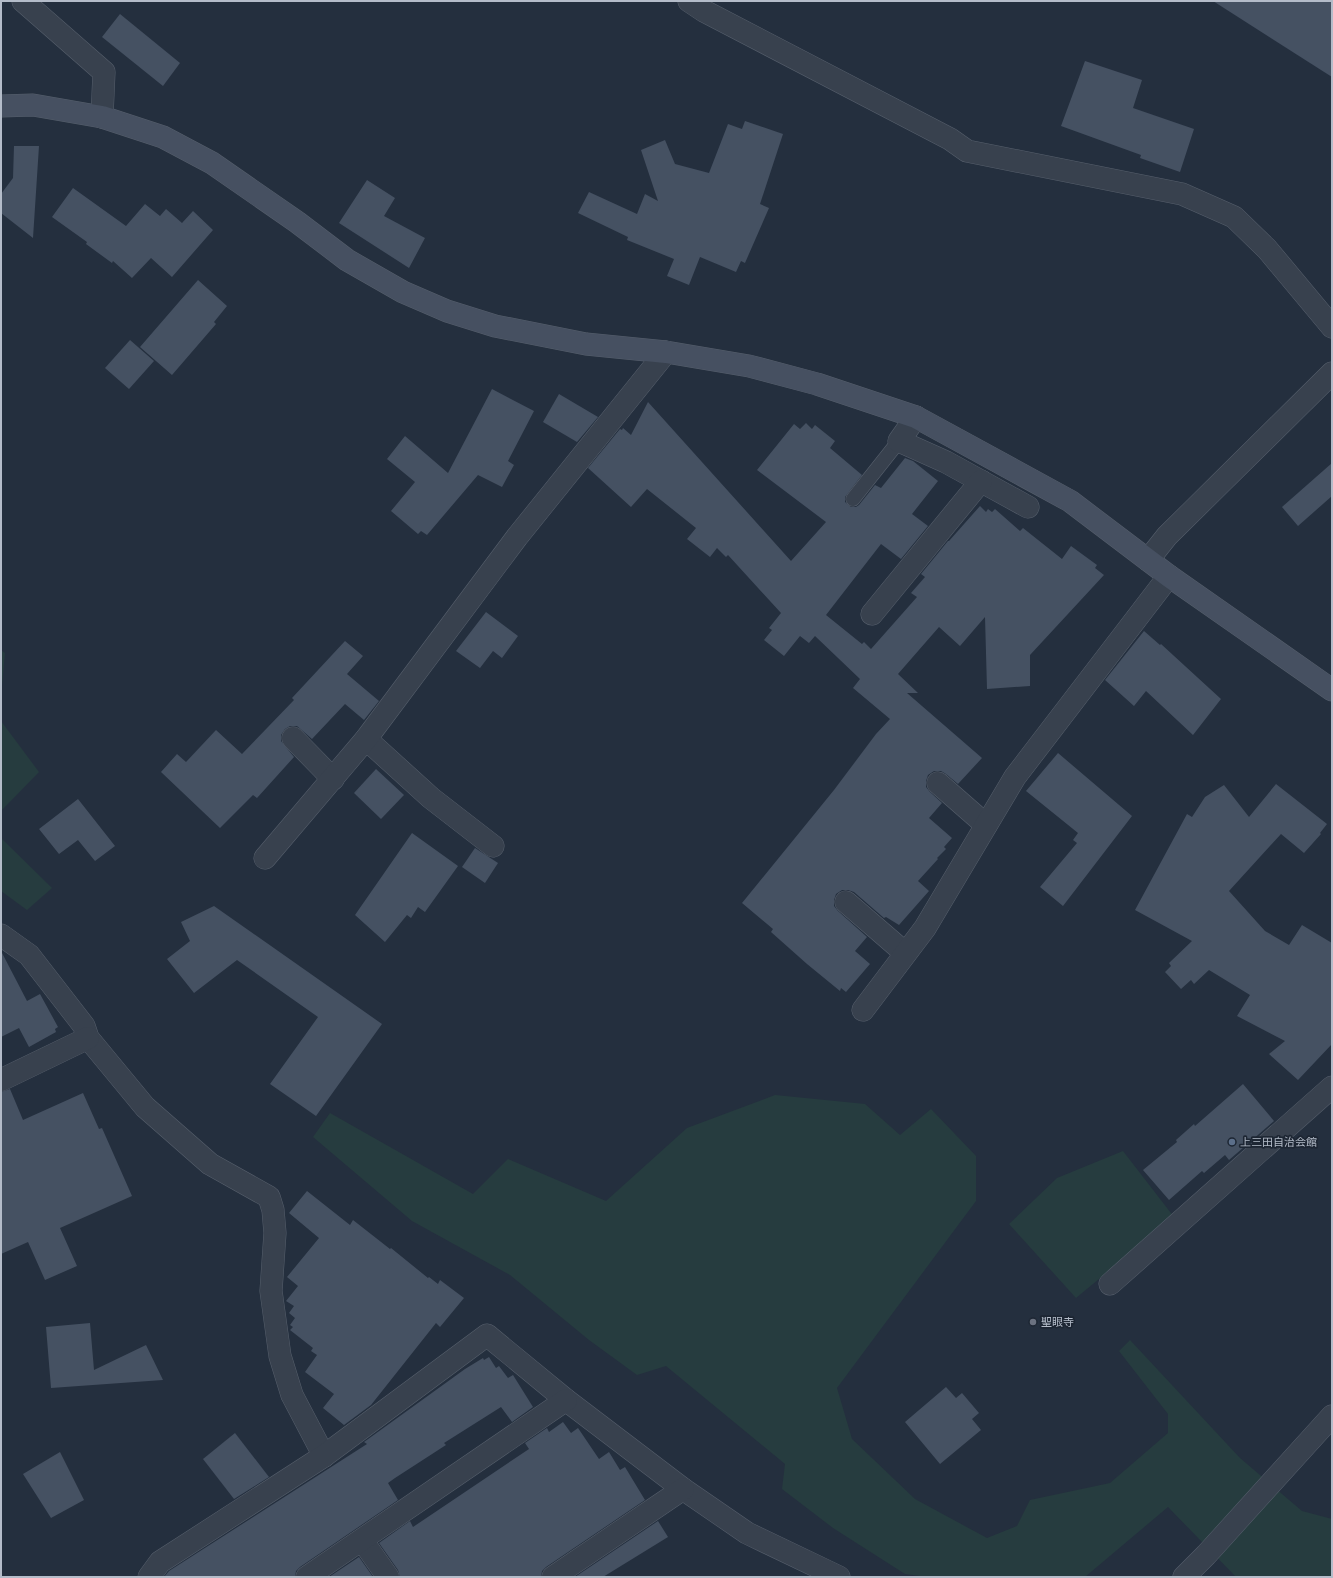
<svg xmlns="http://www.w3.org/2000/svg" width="1333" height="1578" font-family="'Noto Sans','Noto Sans JP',sans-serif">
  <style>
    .green { fill: #263c3f }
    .building { fill: #455162 }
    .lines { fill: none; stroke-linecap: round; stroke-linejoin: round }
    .lane-casing { stroke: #565f6c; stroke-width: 15 }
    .street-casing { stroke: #565f6c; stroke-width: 23 }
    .secondary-casing { stroke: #565f6c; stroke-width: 23 }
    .lane { stroke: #38414e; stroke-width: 14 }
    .street { stroke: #38414e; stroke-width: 22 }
    .secondary { stroke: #465061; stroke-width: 22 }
    .service-dot { fill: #5c6f8a; stroke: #1d2633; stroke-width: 1.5 }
    .worship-dot { fill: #6b7280; stroke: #1d2633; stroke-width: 1.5 }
    .labels { text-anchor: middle; stroke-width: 3.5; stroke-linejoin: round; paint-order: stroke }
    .poi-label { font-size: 11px; fill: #b4bcc9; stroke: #1d2633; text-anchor: start }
  </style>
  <rect width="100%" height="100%" fill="#242f3e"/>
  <!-- green -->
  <g class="green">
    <path d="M1,650L5,653L1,697Z"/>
    <path d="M1,721L39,772L1,811Z"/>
    <path d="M1,838L52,888L27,910L1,891Z"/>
    <path d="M775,1095L865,1104L900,1135L931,1109L976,1156V1201L837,1388L852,1439L915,1499L987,1538L1017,1526L1030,1500L1110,1483L1168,1433V1414L1119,1351L1130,1340L1240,1458L1302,1511L1332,1519V1577H1236L1168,1507L1085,1577H927L905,1574L833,1528L782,1489L785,1464L666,1366L637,1375L589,1340L510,1275L412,1221L313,1137L330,1113L473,1194L508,1159L606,1201L687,1128Z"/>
    <path d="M1123,1151L1174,1217L1076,1298L1009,1224L1057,1178Z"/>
  </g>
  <!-- building -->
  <g class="building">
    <path d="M1213,1H1332V77Z"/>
    <path d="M120,14L180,63L163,86L102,37Z"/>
    <path d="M1085,61L1142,80L1133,108L1194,129L1180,172L1140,158L1141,155L1061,126Z"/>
    <path d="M745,121L783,134L760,204L769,208L745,263L741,261L736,272L700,257L689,285L667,276L674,259L627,240L628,237L578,213L589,192L637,214L645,194L658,201L641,150L665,140L675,164L709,173L728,124L742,129Z"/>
    <path d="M14,146H39L33,238L1,213V194L13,178Z"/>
    <path d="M367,180L395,198L384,216L425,238L409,268L339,223Z"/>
    <path d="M73,188L126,226L145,204L160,216L166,209L182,223L193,211L213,230L172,277L151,258L132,278L113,261L112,263L86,244L87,242L52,217Z"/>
    <path d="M198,280L227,306L214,322L216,324L172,375L140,347Z"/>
    <path d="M130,340L154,361L129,389L105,368Z"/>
    <path d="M492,389L534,411L508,461L514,465L502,487L478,475L427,535L421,531L418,534L391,511L415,482L387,459L405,436L448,473Z"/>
    <path d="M559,394L598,417L577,442L543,422Z"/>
    <path d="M648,402L791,561L826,522L757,470L794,424L800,429L806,423L812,429L815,425L835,441L830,448L862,475L845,497V502L851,507H856L859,505L875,485L881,488L905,458L913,461L938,481L912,514L928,526L901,559L881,544L826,615L862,644L864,642L871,649L917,597L911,593L925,577L921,574L948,541H949L980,506L986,512L988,509L992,512L995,509L1020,531L1023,528L1062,559L1071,546L1097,565L1095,568L1104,575L1030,655V686L987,689L985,617L960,646L939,627L898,674L918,693H907L982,758L958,784L946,774L941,771H934L928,775L926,781V787L930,792L942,803L929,818L952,838L944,847L946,849L937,858L938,859L918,881L929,891L899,925L886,917L884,918L854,892L848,890H842L836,894L834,900V906L838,911L867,937L855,951L870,964L846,992L841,988L840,991L807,964L771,932L773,929L742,903L834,790L876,734L890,719L853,688L860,679L815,636L809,643L800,636L784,656L764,640L772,630L769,628L781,613L728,555L726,557L717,548L710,557L687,539L696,528L647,489L631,507L588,468L620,429L622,430L623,428L631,435Z"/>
    <path d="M1332,463V496L1298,526L1282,507Z"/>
    <path d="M486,612L518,636L502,658L493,651L480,668L456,651Z"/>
    <path d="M1144,631L1160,645L1161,644L1221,699L1193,735L1146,691L1134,706L1105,680Z"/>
    <path d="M345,641L363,656L347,674L379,701L364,720L345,704L312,739L297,726H290L285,729L281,735V741L294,757L257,798L253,795L220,828L161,772L177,754L186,762L216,730L242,754L294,700L292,698Z"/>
    <path d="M1058,753L1132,816L1063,906L1040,887L1077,843L1073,840L1078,833L1026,791Z"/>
    <path d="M376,769L404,795L381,819L354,793Z"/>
    <path d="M1276,784L1327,824L1320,833L1321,834L1304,853L1281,834L1229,891L1265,931L1289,945L1302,925L1332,943V1044L1298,1080L1269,1054L1285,1041L1237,1016L1250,995L1209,970L1194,984L1191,980L1181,989L1165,972L1171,966L1169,963L1192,941L1135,910L1187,814L1192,817L1205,797L1224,785L1249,817Z"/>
    <path d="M78,799L115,846L95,861L78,840L59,854L39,829Z"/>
    <path d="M412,833L458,866L425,912L418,907L411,918L407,915L385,942L355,915Z"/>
    <path d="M475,848L498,863L485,883L462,867Z"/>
    <path d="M214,906L382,1024L316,1116L270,1084L318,1017L237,960L194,993L167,959L190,941L181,922Z"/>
    <path d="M1,951L27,1001L40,994L58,1027L55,1029L56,1032L29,1047L19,1028L1,1037Z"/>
    <path d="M1243,1084L1274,1121L1229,1160L1225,1155L1204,1173L1202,1171L1169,1200L1143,1170L1177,1142L1176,1140L1194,1124L1195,1126Z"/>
    <path d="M10,1089L23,1120L83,1093L99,1129L102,1128L132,1196L60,1228L77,1266L45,1280L28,1242L1,1254V1092Z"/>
    <path d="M307,1191L350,1225L353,1220L390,1249L391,1248L428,1278L429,1277L438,1284L440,1280L464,1298L440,1327L436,1323L371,1405L344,1425L323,1408L334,1394L305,1372L317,1355L311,1351L313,1348L290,1330L293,1327L290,1325L295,1318L289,1313L294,1306L286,1301L298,1286L287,1277L319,1238L289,1213Z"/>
    <path d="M90,1323L94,1370L146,1345L163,1380L51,1388L46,1327Z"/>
    <path d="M489,1357L496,1368L499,1366L508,1378L513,1375L533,1407L512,1422L501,1407L444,1443L446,1445L395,1478L388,1483L398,1500L300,1567L296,1571L295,1577H164L169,1571L367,1444L364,1442L465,1369L483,1358L484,1360Z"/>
    <path d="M946,1387L956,1398L962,1393L979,1413L972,1419L981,1430L940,1464L905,1422Z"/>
    <path d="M563,1422L571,1433L578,1428L599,1459L609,1452L620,1470L625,1467L645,1500L546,1567L542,1571L541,1577H400L398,1570L379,1543L410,1521L413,1527L529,1449L525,1443L547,1428L549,1432Z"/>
    <path d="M235,1433L269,1477L234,1499L203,1459Z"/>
    <path d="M60,1452L84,1500L51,1518L23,1474Z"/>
    <path d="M658,1521L668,1537L603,1577H575Z"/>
    <path d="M359,1557L373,1577H329Z"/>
  </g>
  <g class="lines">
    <defs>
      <path id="lane" d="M853,499L899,441"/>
      <g id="street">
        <path d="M23,1L104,72L102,117"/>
        <path d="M689,1L704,11L950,139L967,151L1182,194L1234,217L1267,249L1332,327"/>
        <path d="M916,417L899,441L946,462L1028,507"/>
        <path d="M1148,560L1167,536L1332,373"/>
        <path d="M872,614L981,481"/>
        <path d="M293,738L333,779"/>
        <path d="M366,739L431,798L493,846"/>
        <path d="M938,783L986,825"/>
        <path d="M265,858L366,739L517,537L666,352"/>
        <path d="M846,902L905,953"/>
        <path d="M1,935L29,955L84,1026L88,1038L145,1107L210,1164L269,1197L273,1210L275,1233L271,1291L280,1356L292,1395L324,1456"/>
        <path d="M863,1010L925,928L1015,777L1169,576"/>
        <path d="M1,1080L88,1038"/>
        <path d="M1110,1284L1332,1087"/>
        <path d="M362,1540L388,1577"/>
        <path d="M149,1577L160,1562L324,1456L487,1335L566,1400L683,1489L747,1533L839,1577"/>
        <path d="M307,1577L566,1400"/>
        <path d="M553,1577L683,1489"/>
        <path d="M1184,1577L1206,1555L1332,1416"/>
      </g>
      <path id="secondary" d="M1,106L33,105L102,117L163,137L212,163L297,222L347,260L403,292L447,311L495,326L586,344L666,352L749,366L817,384L916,417L1070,501L1169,576L1332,690"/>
    </defs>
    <!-- lane casing -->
    <use href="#lane" class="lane-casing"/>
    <!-- street casing -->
    <use href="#street" class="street-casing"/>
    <!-- secondary casing -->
    <use href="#secondary" class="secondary-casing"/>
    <!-- lane -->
    <use href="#lane" class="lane"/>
    <!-- street -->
    <use href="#street" class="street"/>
    <!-- secondary -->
    <use href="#secondary" class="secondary"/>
  </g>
  <!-- markers -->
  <circle class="service-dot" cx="1232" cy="1142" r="4"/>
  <circle class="worship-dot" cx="1033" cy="1322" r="4"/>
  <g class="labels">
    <!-- poi labels -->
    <g class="poi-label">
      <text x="1240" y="1146">上三田自治会館</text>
      <text x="1041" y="1326">聖眼寺</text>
    </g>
  </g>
  <!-- border -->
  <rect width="1333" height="1578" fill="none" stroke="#b4bcc9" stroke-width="4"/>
</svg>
